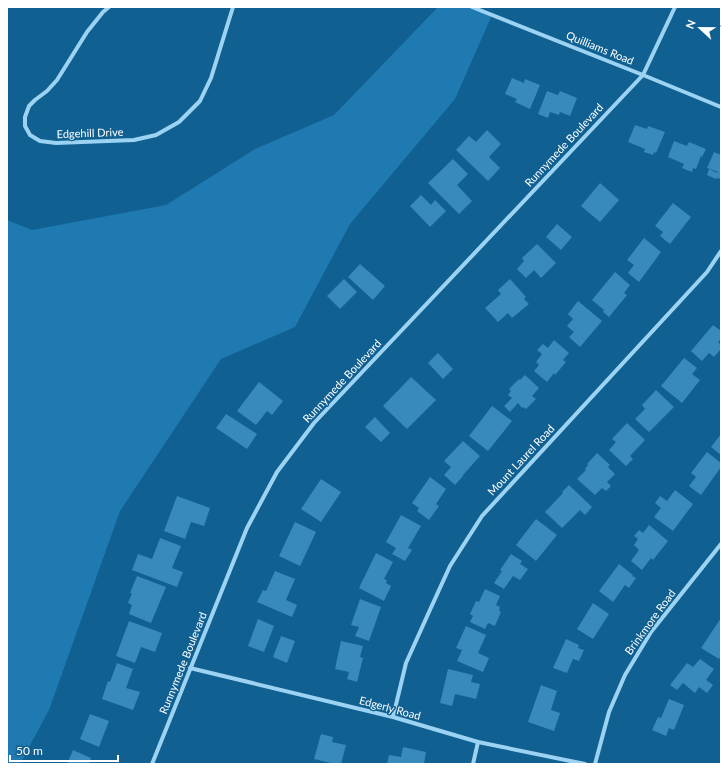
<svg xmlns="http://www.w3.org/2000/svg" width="728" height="771" font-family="Lato,sans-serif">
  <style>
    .green { fill: #1e7ab0 }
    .building { fill: #388abb }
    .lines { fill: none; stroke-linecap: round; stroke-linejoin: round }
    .street { stroke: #9cd3f3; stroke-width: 4 }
    .labels { text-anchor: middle; stroke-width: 3; stroke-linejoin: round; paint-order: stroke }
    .street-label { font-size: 11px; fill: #fff; stroke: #106092 }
  </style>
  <rect width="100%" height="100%" fill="#106092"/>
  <!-- green -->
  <path class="green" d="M438,7H472L492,15L455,99L350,224L295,327L221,359L120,511L49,710L20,764H7V220L32,230L166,205L255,149L334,115Z"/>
  <!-- building -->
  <g class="building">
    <path d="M512,78L524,83L525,79L540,85L530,109L515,102L517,99L505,94Z"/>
    <path d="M547,91L558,95L560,91L577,98L570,116L560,112L559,115L550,112L548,118L538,114Z"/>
    <path d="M635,125L647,129L648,126L665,132L656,153L654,152L653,155L644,152L645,149L628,142Z"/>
    <path d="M487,130L501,144L489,157L500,168L488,181L456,150L469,136L476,142Z"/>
    <path d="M674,141L687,146L689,142L706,149L702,157L701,156L696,169L693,168L692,172L682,168L684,164L668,157Z"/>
    <path d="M714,152L721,155V179L717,178L716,179L707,175L709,169L717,173L718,172L707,168Z"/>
    <path d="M453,159L468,174L457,185L472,201L459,214L428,183Z"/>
    <path d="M600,183L619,200L600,222L581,206Z"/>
    <path d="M421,195L431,205L435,200L446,211L430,227L410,206Z"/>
    <path d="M673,203L691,217L670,244L660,236L663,232L655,226Z"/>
    <path d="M557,224L572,237L561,250L546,237Z"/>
    <path d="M644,238L661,252L639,282L628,273L634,265L627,260Z"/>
    <path d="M537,244L556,263L541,278L534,270L526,278L517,269L524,261L522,258Z"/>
    <path d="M360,264L385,286L373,300L348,277Z"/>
    <path d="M615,272L630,285L624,293L627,295L609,317L603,312L604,310L592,300Z"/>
    <path d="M344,279L357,292L340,309L327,296Z"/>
    <path d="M510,279L526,297L524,299L529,304L512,318L508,313L498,322L485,308L501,294L498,290Z"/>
    <path d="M578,301L602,321L580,347L569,337L574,332L567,326L573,319L568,314Z"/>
    <path d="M713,325L721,331V339L718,342L721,345V349L714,357L709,353L702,361L691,351Z"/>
    <path d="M554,340L569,353L563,360L566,362L555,375L554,373L547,382L534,371L539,365L536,362L542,354L537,350L543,344L548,348Z"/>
    <path d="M438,353L453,369L443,379L428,363Z"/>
    <path d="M684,358L697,368L692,374L700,380L682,403L661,386Z"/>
    <path d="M525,375L539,388L532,396L536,399L526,409L523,407L522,408L518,403L510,412L504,406L512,398L508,395L511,391L509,389L519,379L520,380Z"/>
    <path d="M411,377L436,400L407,429L383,406Z"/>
    <path d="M259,382L283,401L272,415L267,411L256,425L237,411Z"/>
    <path d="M656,390L674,407L649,432L635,419L645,409L642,405Z"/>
    <path d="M492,406L512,421L488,451L469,436Z"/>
    <path d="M226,414L257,434L247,449L216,428Z"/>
    <path d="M375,417L390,433L381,442L365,427Z"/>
    <path d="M627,423L645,440L630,456L633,459L626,466L609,450L616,442L612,439Z"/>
    <path d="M721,434V455L711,447Z"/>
    <path d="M463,441L480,456L463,475V476L455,485L444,475L451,467L444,461Z"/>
    <path d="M707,452L721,463V467L701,495L689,486L696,477L691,473Z"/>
    <path d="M597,453L610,465L608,467L615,474L607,482L611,486L606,491L602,488L595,495L577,479L586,470L585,469L588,465L587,464Z"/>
    <path d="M430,477L446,489L436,504L439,506L429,520L417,511L419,508L412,503Z"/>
    <path d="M321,479L341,492L321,522L301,509Z"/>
    <path d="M569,485L592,507L585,515L580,510L562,528L545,512L563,493L562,492Z"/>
    <path d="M675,490L693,504L673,531L654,517L661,508L655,503L660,496L667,501Z"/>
    <path d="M177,496L210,508L204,526L191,522L185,539L164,531Z"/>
    <path d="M401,515L421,526L408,548L412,550L405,561L392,554L396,548L386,542Z"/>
    <path d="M536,519L557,535L536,561L516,545Z"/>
    <path d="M295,522L316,532L300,566L279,556Z"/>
    <path d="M649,525L668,541L653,560L651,558L642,570L631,561L639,550L634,545L638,539L634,536L639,530L643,533Z"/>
    <path d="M160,538L181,546L172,568L183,572L177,587L132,570L138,554L152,559Z"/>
    <path d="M376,553L393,562L384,579L387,580L386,583L391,586L384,601L359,588Z"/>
    <path d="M511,554L522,561L520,564L528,569L520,580L513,576L504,589L494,583L502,571L500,570Z"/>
    <path d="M619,564L633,575L632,576L636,578L629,588L625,585L613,602L599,591Z"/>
    <path d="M275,571L295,579L286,600L297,605L292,617L257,602L263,590L266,591Z"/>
    <path d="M137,576L166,587L151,623L129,614L132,605L128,603L132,593H130Z"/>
    <path d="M485,589L500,596L496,605L500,607L499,611L501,612L495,626L488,623L485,629L470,622L473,616L470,614L476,601L479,602Z"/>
    <path d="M360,599L381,607L369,641L355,636L359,627L351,625Z"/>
    <path d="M593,603L609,614L593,639L577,629Z"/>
    <path d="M721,618V655L719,659L701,648Z"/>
    <path d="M258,619L274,626L264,652L248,646Z"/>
    <path d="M129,621L162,633L155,652L141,647L135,663L116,656Z"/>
    <path d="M466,626L486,635L478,653L489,658L483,672L457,661L462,650L456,648Z"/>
    <path d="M281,636L295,641L287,663L273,657Z"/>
    <path d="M566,639L579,645L578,648L584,650L579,661L573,659L567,673L553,668Z"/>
    <path d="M341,641L363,646L360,657L363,658L357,682L347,679L349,672L335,669Z"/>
    <path d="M700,659L714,669L706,680L713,685L707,693L699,687L695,693L683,683L677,690L670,685L687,663L693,667Z"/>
    <path d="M117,663L133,669L126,688L140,692L133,710L102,699L108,681L110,682Z"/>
    <path d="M448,669L473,675L471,682L480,684L476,699L455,694L452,706L440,703Z"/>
    <path d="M541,685L557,691L551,710L560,713L554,731L528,722Z"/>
    <path d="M669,699L684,705L674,730L669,728L666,736L652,730L658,717L661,718Z"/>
    <path d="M90,714L109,721L99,747L80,739Z"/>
    <path d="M321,734L333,737L332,742L346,745L341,764H335L314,759Z"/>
    <path d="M403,747L426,752L424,764H387L389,755L401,757Z"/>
    <path d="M73,750L91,758L89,764H67Z"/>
  </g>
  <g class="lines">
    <!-- street -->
    <g class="street">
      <path d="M109,7L103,12L87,32L57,80L47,91L35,100L29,106L25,117V126L30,135L40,141L56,143L134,140L156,135L179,122L200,101L211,78L233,7"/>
      <path d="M472,7L643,75L721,107"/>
      <path d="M190,668L393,717L478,742L585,764"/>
      <path d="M393,717L406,663L429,612L450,566L482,516L707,272L721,251"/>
      <path d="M152,764L247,528L277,472L314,423L643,75L675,7"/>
      <path d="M473,764L478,742"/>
      <path d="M595,764L609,712L625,675L651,632L721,544"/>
    </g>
  </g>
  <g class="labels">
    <!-- street labels -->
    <g class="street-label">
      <text transform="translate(600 48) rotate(22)" y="4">Quilliams Road</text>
      <text transform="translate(90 133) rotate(-2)" y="4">Edgehill Drive</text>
      <text transform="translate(564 145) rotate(-47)" y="4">Runnymede Boulevard</text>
      <text transform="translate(342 381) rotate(-47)" y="4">Runnymede Boulevard</text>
      <text transform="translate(521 460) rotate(-47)" y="4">Mount Laurel Road</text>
      <text transform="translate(650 622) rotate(-54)" y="4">Brinkmore Road</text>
      <text transform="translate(183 663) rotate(-68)" y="4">Runnymede Boulevard</text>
      <text transform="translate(390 708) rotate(15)" y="4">Edgerly Road</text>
    </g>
  </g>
  <!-- border -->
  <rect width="728" height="771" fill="none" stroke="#ffffff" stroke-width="16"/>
  <!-- north arrow -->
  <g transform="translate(700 28) rotate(292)" stroke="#106092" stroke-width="3" paint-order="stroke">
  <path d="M0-3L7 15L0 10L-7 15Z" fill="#ffffff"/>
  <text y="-6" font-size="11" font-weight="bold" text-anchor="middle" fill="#ffffff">N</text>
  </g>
  <!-- scale -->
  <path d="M10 755v6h108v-6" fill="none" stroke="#ffffff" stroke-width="2"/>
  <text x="16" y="755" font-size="12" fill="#ffffff" stroke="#106092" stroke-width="3" paint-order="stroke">50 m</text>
</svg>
